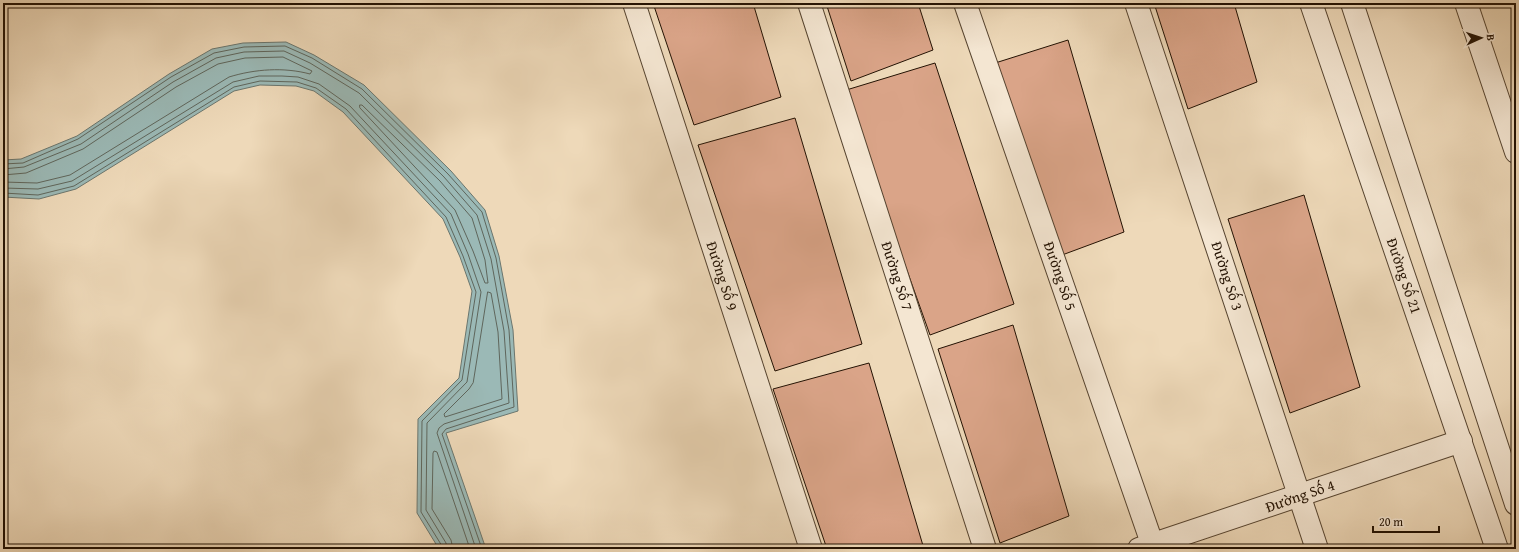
<svg xmlns="http://www.w3.org/2000/svg" width="1519" height="552" font-family="'Gentium Book Plus',serif">
  <style>
    .water { fill: #9bb9b6; stroke: #6b766e }
    .lines { fill: none; stroke-linecap: round; stroke-linejoin: round }
    .shore { stroke: #5f665c; stroke-width: 1 }
    .building { fill: #daa488; stroke: #231203 }
    .minor-casing { stroke: #564430; stroke-width: 24 }
    .minor { stroke: #f4e6d2; stroke-width: 22 }
    .labels { text-anchor: middle; stroke-width: 3; stroke-linejoin: round; paint-order: stroke }
    .street-label { font-size: 15px; fill: #231203; stroke: #f4e6d2 }
  </style>
  <rect width="100%" height="100%" fill="#eed9b9"/>
  <filter id="stains"><feTurbulence type="fractalNoise" baseFrequency=".005" numOctaves="4"/><feColorMatrix values="0 0 0 0 .2 0 0 0 0 .09 0 0 0 0 .02 0 0 0 .5 -.17"/></filter>
  <radialGradient id="worn" r=".72"><stop offset=".6" stop-color="#630" stop-opacity="0"/><stop offset="1" stop-color="#630" stop-opacity=".3"/></radialGradient>
  <!-- water -->
  <path class="water" d="M286,42L314,55L364,85L451,171L485,210L499,256L513,330L518,411L446,433L486,549H439L417,513L418,419L459,378L472,291L460,257L443,219L343,112L314,91L296,86L260,85L234,91L76,189L39,199L3,197V160L21,159L77,136L169,74L212,49L243,43Z"/>
  <g class="lines">
    <!-- shore -->
    <g class="shore">
      <path d="M360,105H362L440,181L472,218L485,260L488,283H485L473,251L455,210L360,108Z"/>
      <path d="M3,164L23,163L78,139L171,77L214,53L244,47L285,46L312,58L362,89L448,174L482,212L496,258L509,330L514,407L446,429L442,434L482,549"/>
      <path d="M3,169L24,167L81,144L173,82L216,58L244,52L284,51L310,63L359,93L444,177L477,215L491,259L504,331L509,403L444,424L439,428L437,433L476,549"/>
      <path d="M3,175L26,173L83,149L176,87L218,64L245,58L283,57L312,71L310,74C284,67 255,69 229,77L70,175L37,183L3,182"/>
      <path d="M3,188L38,189L72,181L233,82L259,76H282L298,77L319,84L350,106L451,214L468,254L481,292L467,382L427,423L426,510L446,543L447,549"/>
      <path d="M3,193L38,195L74,186L234,87L260,81L297,82L316,88L346,109L446,217L463,256L476,292L462,380L422,421L421,512L442,546V549"/>
      <path d="M488,292L491,293L498,332L502,399L445,417L444,414L469,389L473,383Z"/>
      <path d="M453,549L451,540L432,509L433,453L434,451L437,452L470,549"/>
    </g>
  </g>
  <!-- building -->
  <g class="building">
    <path d="M653,3H753L781,97L694,125Z"/>
    <path d="M826,3H918L933,50L851,81Z"/>
    <path d="M1154,3H1234L1257,82L1188,109Z"/>
    <path d="M1068,40L1124,232L1054,258L992,64Z"/>
    <path d="M935,63L1014,304L930,335L843,91Z"/>
    <path d="M795,118L862,344L775,371L698,145Z"/>
    <path d="M1304,195L1360,387L1290,413L1228,219Z"/>
    <path d="M1013,325L1069,516L1000,543L938,349Z"/>
    <path d="M869,363L924,549H827L773,389Z"/>
  </g>
  <g class="lines">
    <defs>
      <g id="minor">
        <path d="M634,3L811,549"/>
        <path d="M809,3L985,549"/>
        <path d="M965,3L1154,549"/>
        <path d="M1136,3L1317,549"/>
        <path d="M1311,3L1497,549"/>
        <path d="M1352,3L1516,504"/>
        <path d="M1466,3L1516,152"/>
        <path d="M1139,549L1461,441"/>
      </g>
    </defs>
    <!-- minor casing -->
    <use href="#minor" class="minor-casing"/>
    <!-- minor -->
    <use href="#minor" class="minor"/>
  </g>
  <g class="labels">
    <!-- street labels -->
    <g class="street-label">
      <text transform="translate(722 276) rotate(72)" y="5">Đường Số 9</text>
      <text transform="translate(897 276) rotate(72)" y="5">Đường Số 7</text>
      <text transform="translate(1060 276) rotate(71)" y="5">Đường Số 5</text>
      <text transform="translate(1227 276) rotate(72)" y="5">Đường Số 3</text>
      <text transform="translate(1404 276) rotate(71)" y="5">Đường Số 21</text>
      <text transform="translate(1300 496) rotate(-19)" y="5">Đường Số 4</text>
    </g>
  </g>
  <!-- margin -->
  <rect width="1519" height="552" fill="none" stroke="#eed9b9" stroke-width="16"/>
  <rect x="4" y="4" width="1511" height="544" fill="none" stroke="#231203" stroke-width="2"/>
  <rect x="8" y="8" width="1503" height="536" fill="none" stroke="#231203"/>
  <!-- north arrow -->
  <g transform="translate(1481 38) rotate(87)" stroke="#f4e6d2" stroke-width="3" paint-order="stroke">
  <path d="M0-3L7 15L0 10L-7 15Z" fill="#231203"/>
  <text y="-6" font-size="11" font-weight="bold" text-anchor="middle" fill="#231203">B</text>
  </g>
  <!-- scale -->
  <path d="M1373 526v6h66v-6" fill="none" stroke="#231203" stroke-width="2"/>
  <text x="1379" y="526" font-size="12" fill="#231203" stroke="#f4e6d2" stroke-width="3" paint-order="stroke">20 m</text>
  <rect width="100%" height="100%" filter="url(#stains)"/>
  <rect width="100%" height="100%" fill="url(#worn)"/>
</svg>
